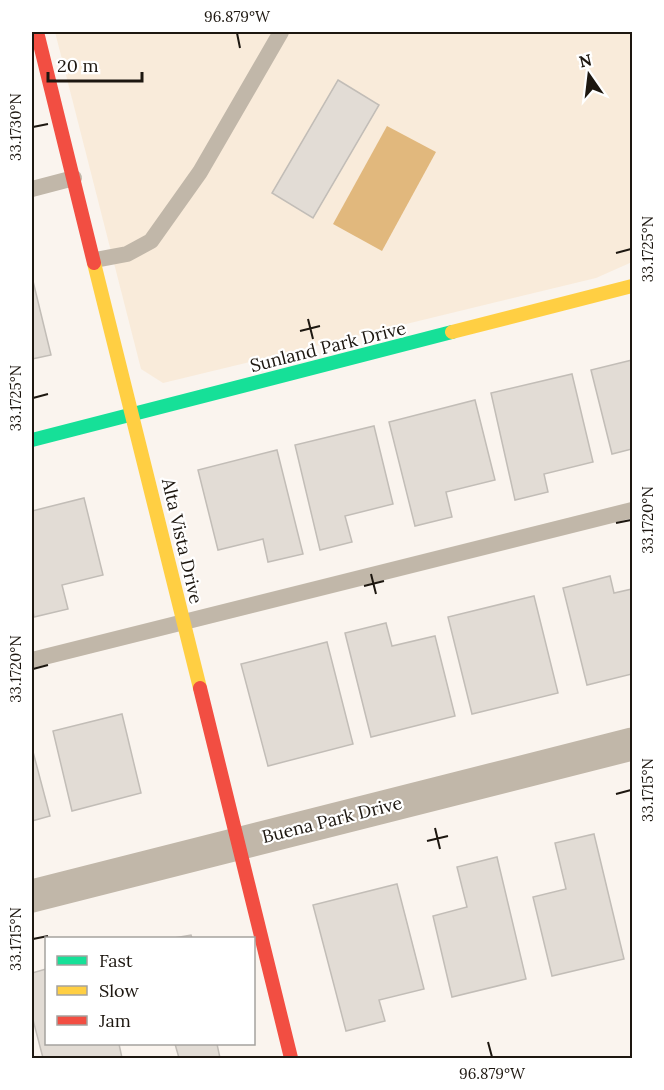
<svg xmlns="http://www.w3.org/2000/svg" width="664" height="1090" font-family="Lora,serif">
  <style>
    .green { fill: #f9ebda }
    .water { fill: #e1b87d }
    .building { fill: #e2dcd5; stroke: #c2bdb7; stroke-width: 1.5 }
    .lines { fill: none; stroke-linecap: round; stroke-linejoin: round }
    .lane { stroke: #c1b7a9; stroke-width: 16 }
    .street { stroke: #c1b7a9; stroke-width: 33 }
    .fast { stroke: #16e098; stroke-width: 14 }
    .slow { stroke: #ffcf43; stroke-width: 14 }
    .jam { stroke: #f24e42; stroke-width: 14 }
    .ticks { fill: none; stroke: #1d1710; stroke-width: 2 }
    .labels { text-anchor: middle; stroke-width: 4.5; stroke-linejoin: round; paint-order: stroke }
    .street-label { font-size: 18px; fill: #1d1710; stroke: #fff }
    .neatline { fill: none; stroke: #1d1710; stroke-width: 2 }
    .ticks-label { font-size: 15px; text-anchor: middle; fill: #1d1710 }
  </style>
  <rect width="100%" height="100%" fill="#faf4ee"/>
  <!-- green -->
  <path class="green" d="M55,32H632V262L596,278L163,383L141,369Z"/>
  <!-- water -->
  <path class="water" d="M387,126L436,152L382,251L333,224Z"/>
  <!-- building -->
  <g class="building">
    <path d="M338,80L379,105L313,218L272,193Z"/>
    <path d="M32,277L51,355L32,359Z"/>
    <path d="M632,360V449L612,454L591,370Z"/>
    <path d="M572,374L593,462L544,474L548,492L515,500L491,393Z"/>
    <path d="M475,400L495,480L446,492L452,517L415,526L389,422Z"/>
    <path d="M374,426L393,504L345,516L352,542L320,550L295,445Z"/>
    <path d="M277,450L303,554L268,562L263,539L218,550L198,470Z"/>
    <path d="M84,498L103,575L62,585L68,609L34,617L32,606V511Z"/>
    <path d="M610,576L614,593L632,589V674L587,685L563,588Z"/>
    <path d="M534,596L558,693L472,714L448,617Z"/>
    <path d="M386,623L392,646L435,636L455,716L371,737L345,633Z"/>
    <path d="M327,642L353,744L268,766L241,664Z"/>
    <path d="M122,714L141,793L72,811L53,731Z"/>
    <path d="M32,748L50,816L32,821Z"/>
    <path d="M594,834L624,959L552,976L533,897L566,889L555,843Z"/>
    <path d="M497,857L526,979L452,997L433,916L467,907L457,867Z"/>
    <path d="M397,884L424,989L379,1000L385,1021L346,1031L313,905Z"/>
    <path d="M191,935L192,938H174Z"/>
    <path d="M46,969V1044H119L122,1058H43L32,1016V973Z"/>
    <path d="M175,1044H217L220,1058H179Z"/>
  </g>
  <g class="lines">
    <!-- lane -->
    <g class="lane">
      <path d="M32,189L74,178"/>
      <path d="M95,260L127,254L151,241L200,172L281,32"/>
      <path d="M32,660L632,510"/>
    </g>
    <!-- street -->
    <path class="street" d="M32,896L632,744"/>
    <!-- fast -->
    <path class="fast" d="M32,440L452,332"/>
    <!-- slow -->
    <g class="slow">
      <path d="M94,263L200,688"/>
      <path d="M452,332L632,286"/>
    </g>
    <!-- jam -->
    <g class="jam">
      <path d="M37,32L94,263"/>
      <path d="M200,688L291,1058"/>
    </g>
  </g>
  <!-- ticks -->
  <path class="ticks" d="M237,33L240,48M33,127L48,124M616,253L631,249M308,319L313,339M300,331L320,326M33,398L48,394M616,523L631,520M371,574L376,594M364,586L384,581M33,669L48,665M616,794L631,790M435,828L440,849M427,841L448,836M33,939L48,936M488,1042L492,1057"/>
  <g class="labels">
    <!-- street labels -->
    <g class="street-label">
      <text transform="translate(328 347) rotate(-14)" y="6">Sunland Park Drive</text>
      <text transform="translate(182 541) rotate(77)" y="6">Alta Vista Drive</text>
      <text transform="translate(332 820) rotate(-14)" y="6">Buena Park Drive</text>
    </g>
  </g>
  <!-- border -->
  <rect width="664" height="1090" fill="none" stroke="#ffffff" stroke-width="66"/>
  <!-- legend -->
  <rect x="45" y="937" width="210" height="108" fill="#ffffff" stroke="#a5a29f" stroke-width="1.5"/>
  <rect x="57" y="956" width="30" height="9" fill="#16e098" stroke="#a5a29f" stroke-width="1.5"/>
  <text x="99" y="967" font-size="18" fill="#1d1710">Fast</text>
  <rect x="57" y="986" width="30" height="9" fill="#ffcf43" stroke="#a5a29f" stroke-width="1.5"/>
  <text x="99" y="997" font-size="18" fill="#1d1710">Slow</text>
  <rect x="57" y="1016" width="30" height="9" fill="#f24e42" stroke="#a5a29f" stroke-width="1.5"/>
  <text x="99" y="1027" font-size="18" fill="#1d1710">Jam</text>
  <!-- north arrow -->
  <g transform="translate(589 75) rotate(346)" stroke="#ffffff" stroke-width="4.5" paint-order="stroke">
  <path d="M0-4.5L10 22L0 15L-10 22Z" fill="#1d1710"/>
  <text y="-9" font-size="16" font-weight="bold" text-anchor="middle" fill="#1d1710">N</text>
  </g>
  <!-- scale -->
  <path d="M48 72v9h94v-9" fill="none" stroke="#1d1710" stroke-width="3"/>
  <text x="57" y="72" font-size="18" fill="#1d1710" stroke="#ffffff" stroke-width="4.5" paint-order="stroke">20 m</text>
  <rect x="33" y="33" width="598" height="1024" class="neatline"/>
  <g class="ticks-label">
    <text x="237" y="22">96.879°W</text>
    <text transform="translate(16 127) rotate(-90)" y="5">33.1730°N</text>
    <text transform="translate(648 249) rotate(-90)" y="5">33.1725°N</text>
    <text transform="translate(16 398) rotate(-90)" y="5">33.1725°N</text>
    <text transform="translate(648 520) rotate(-90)" y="5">33.1720°N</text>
    <text transform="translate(16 669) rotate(-90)" y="5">33.1720°N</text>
    <text transform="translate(648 790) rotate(-90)" y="5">33.1715°N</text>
    <text transform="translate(16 939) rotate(-90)" y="5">33.1715°N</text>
    <text x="492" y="1079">96.879°W</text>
  </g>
</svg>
